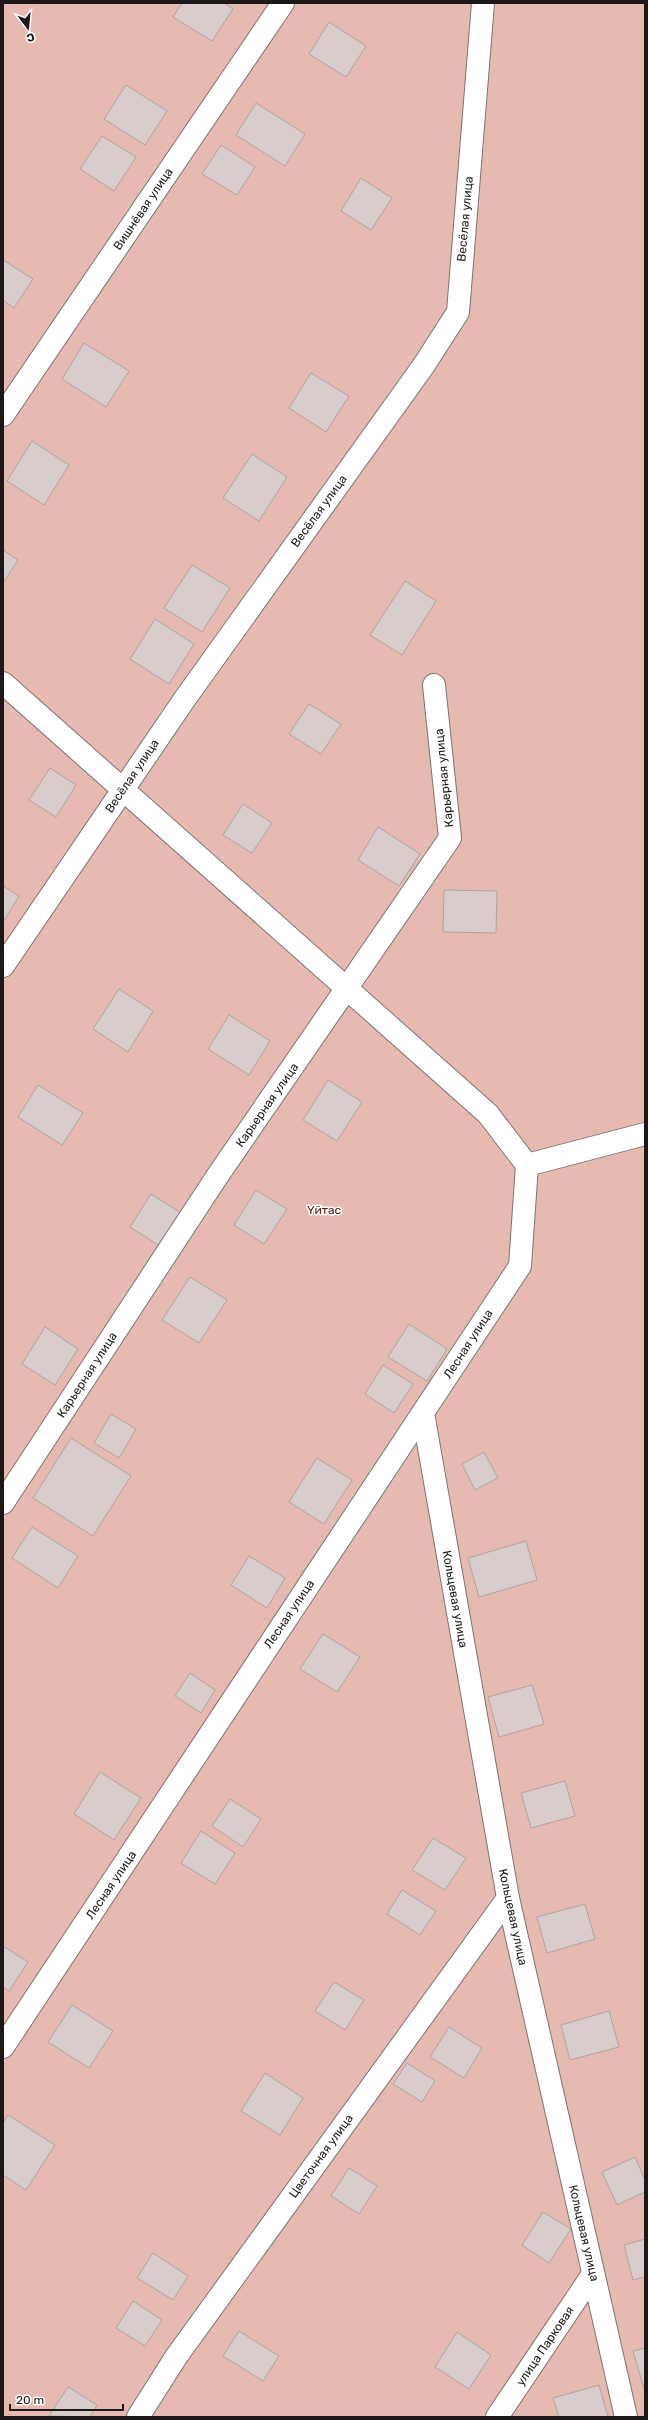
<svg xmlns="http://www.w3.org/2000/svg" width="648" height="2420" font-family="Rubik,sans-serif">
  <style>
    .green { fill: #e6bab0 }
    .building { fill: #d8cdca; stroke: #ada29f }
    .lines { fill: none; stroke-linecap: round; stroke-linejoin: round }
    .minor-casing { stroke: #7d7371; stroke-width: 24 }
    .minor { stroke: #fff; stroke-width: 22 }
    .labels { text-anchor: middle; stroke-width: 3; stroke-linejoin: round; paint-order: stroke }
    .street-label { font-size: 12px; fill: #1c1817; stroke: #fff }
    .park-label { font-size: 12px; fill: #4f1308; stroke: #fff }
  </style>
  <rect width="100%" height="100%" fill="#f9edeb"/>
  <!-- green -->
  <rect class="green" x="3" y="3" width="642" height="2414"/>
  <!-- building -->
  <g class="building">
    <path d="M182,3H224L233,9L212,41L173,17Z"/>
    <path d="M329,22L366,46L346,77L309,54Z"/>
    <path d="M126,85L167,111L145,145L104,119Z"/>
    <path d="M256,103L305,134L285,166L236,135Z"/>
    <path d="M102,136L136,157L114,191L80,169Z"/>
    <path d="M221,145L255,167L237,195L202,174Z"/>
    <path d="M361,178L392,198L371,230L341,211Z"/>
    <path d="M3,260L33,279L14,308L3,300Z"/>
    <path d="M84,343L129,371L106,407L62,379Z"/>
    <path d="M311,373L349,396L326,432L289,408Z"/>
    <path d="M32,441L69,465L44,505L7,481Z"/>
    <path d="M252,454L287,477L259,521L223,498Z"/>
    <path d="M3,550L18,560L3,583Z"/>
    <path d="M192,565L230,588L202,632L164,608Z"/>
    <path d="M405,581L436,601L402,655L370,635Z"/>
    <path d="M155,619L194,644L169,684L130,659Z"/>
    <path d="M309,704L341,724L321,754L289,734Z"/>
    <path d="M50,768L76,785L56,817L29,800Z"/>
    <path d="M243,804L272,823L252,853L223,835Z"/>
    <path d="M378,827L420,854L399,886L358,860Z"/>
    <path d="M3,886L19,896L3,922Z"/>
    <path d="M444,890L497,891L496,933L443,932Z"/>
    <path d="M119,989L153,1011L128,1052L93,1029Z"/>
    <path d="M229,1015L270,1041L249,1075L208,1049Z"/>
    <path d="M328,1080L362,1102L337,1141L303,1120Z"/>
    <path d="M38,1085L83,1113L62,1145L18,1117Z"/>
    <path d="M256,1190L287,1209L264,1244L234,1225Z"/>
    <path d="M151,1194L181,1213L160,1246L130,1227Z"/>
    <path d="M190,1277L227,1300L199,1343L162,1320Z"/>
    <path d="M409,1324L447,1349L427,1381L388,1357Z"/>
    <path d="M45,1327L78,1349L55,1385L22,1364Z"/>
    <path d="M383,1365L413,1384L394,1413L365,1394Z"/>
    <path d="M111,1414L136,1429L119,1458L94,1443Z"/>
    <path d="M71,1438L131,1476L93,1536L33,1498Z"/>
    <path d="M484,1452L498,1478L475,1490L462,1464Z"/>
    <path d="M317,1458L352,1480L324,1524L289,1502Z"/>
    <path d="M32,1527L78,1556L58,1588L12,1558Z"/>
    <path d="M526,1541L537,1580L479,1597L468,1558Z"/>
    <path d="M249,1556L285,1578L267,1608L231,1585Z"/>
    <path d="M323,1634L360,1657L337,1692L300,1669Z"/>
    <path d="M190,1673L215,1690L201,1713L175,1696Z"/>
    <path d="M532,1685L544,1724L499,1737L488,1697Z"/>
    <path d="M100,1772L141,1798L114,1840L74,1814Z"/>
    <path d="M565,1781L575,1816L531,1828L521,1793Z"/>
    <path d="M230,1799L261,1819L243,1847L212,1826Z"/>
    <path d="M201,1831L235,1853L215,1884L181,1863Z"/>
    <path d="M433,1838L466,1858L445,1890L412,1870Z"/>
    <path d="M402,1890L436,1911L420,1935L387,1914Z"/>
    <path d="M585,1904L595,1939L547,1953L537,1917Z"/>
    <path d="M3,1946L28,1962L9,1991L3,1987Z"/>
    <path d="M334,1982L364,2000L345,2030L315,2011Z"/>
    <path d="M72,2005L113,2031L89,2068L48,2042Z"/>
    <path d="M609,2011L619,2047L570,2060L561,2025Z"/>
    <path d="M449,2027L482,2048L464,2078L430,2057Z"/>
    <path d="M407,2063L435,2081L422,2102L393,2084Z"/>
    <path d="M265,2073L303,2098L280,2135L241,2111Z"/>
    <path d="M8,2115L55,2145L26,2190L3,2175V2123Z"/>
    <path d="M635,2157L645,2180V2192L617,2205L602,2172Z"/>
    <path d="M349,2168L377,2186L359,2214L331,2196Z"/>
    <path d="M543,2212L571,2229L549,2263L522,2245Z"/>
    <path d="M645,2239V2277L633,2280L624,2245Z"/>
    <path d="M153,2253L188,2276L173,2300L137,2278Z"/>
    <path d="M133,2301L162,2320L145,2346L116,2328Z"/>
    <path d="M239,2331L279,2356L263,2381L223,2356Z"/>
    <path d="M457,2332L491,2355L469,2389L435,2367Z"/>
    <path d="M645,2348V2392L633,2351Z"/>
    <path d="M599,2385L608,2417H559L553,2398Z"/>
    <path d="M68,2387L97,2405L90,2417L49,2416Z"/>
  </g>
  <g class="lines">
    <defs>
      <g id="minor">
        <path d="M3,415L283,3"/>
        <path d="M3,683L488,1114L527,1165"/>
        <path d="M3,966L184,700L424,365L458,312L483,3"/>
        <path d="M527,1165L645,1134"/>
        <path d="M423,1413L508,1898L626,2417"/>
        <path d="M3,1503L218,1175L450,838L434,685"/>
        <path d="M3,2047L520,1266L527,1165"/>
        <path d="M138,2417L176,2357L508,1898"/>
        <path d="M497,2417L593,2274"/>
      </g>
    </defs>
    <!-- minor casing -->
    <use href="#minor" class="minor-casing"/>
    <!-- minor -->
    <use href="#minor" class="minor"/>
  </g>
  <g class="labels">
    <!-- street labels -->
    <g class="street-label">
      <text transform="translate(143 209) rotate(-56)" y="4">Вишнёвая улица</text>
      <text transform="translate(465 219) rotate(-85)" y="4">Весёлая улица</text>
      <text transform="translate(319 511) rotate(-54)" y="4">Весёлая улица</text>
      <text transform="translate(132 776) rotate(-56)" y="4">Весёлая улица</text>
      <text transform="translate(444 778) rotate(-96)" y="4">Карьерная улица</text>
      <text transform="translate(267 1105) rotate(-55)" y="4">Карьерная улица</text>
      <text transform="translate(468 1344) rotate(-57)" y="4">Лесная улица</text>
      <text transform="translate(87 1375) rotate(-57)" y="4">Карьерная улица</text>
      <text transform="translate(455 1599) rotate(80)" y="4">Кольцевая улица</text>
      <text transform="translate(289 1614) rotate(-56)" y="4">Лесная улица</text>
      <text transform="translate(111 1885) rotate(-56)" y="4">Лесная улица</text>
      <text transform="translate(513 1917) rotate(78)" y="4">Кольцевая улица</text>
      <text transform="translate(321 2156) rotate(-54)" y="4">Цветочная улица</text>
      <text transform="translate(584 2233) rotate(77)" y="4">Кольцевая улица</text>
      <text transform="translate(545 2346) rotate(-56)" y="4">улица Парковая</text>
    </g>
    <!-- park labels -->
    <g class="park-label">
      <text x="324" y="1214">Үйтас</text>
    </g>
  </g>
  <!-- border -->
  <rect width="648" height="2420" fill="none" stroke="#1c1817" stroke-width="8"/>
  <!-- north arrow -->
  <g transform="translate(28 28) rotate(164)" stroke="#ffffff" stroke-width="3" paint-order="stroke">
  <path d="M0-3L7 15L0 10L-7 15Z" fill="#1c1817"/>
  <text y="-6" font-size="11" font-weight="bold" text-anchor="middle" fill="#1c1817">С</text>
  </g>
  <!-- scale -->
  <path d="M10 2404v6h113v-6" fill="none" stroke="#1c1817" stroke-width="2"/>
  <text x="16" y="2404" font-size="12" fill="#1c1817" stroke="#ffffff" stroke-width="3" paint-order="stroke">20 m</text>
</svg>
